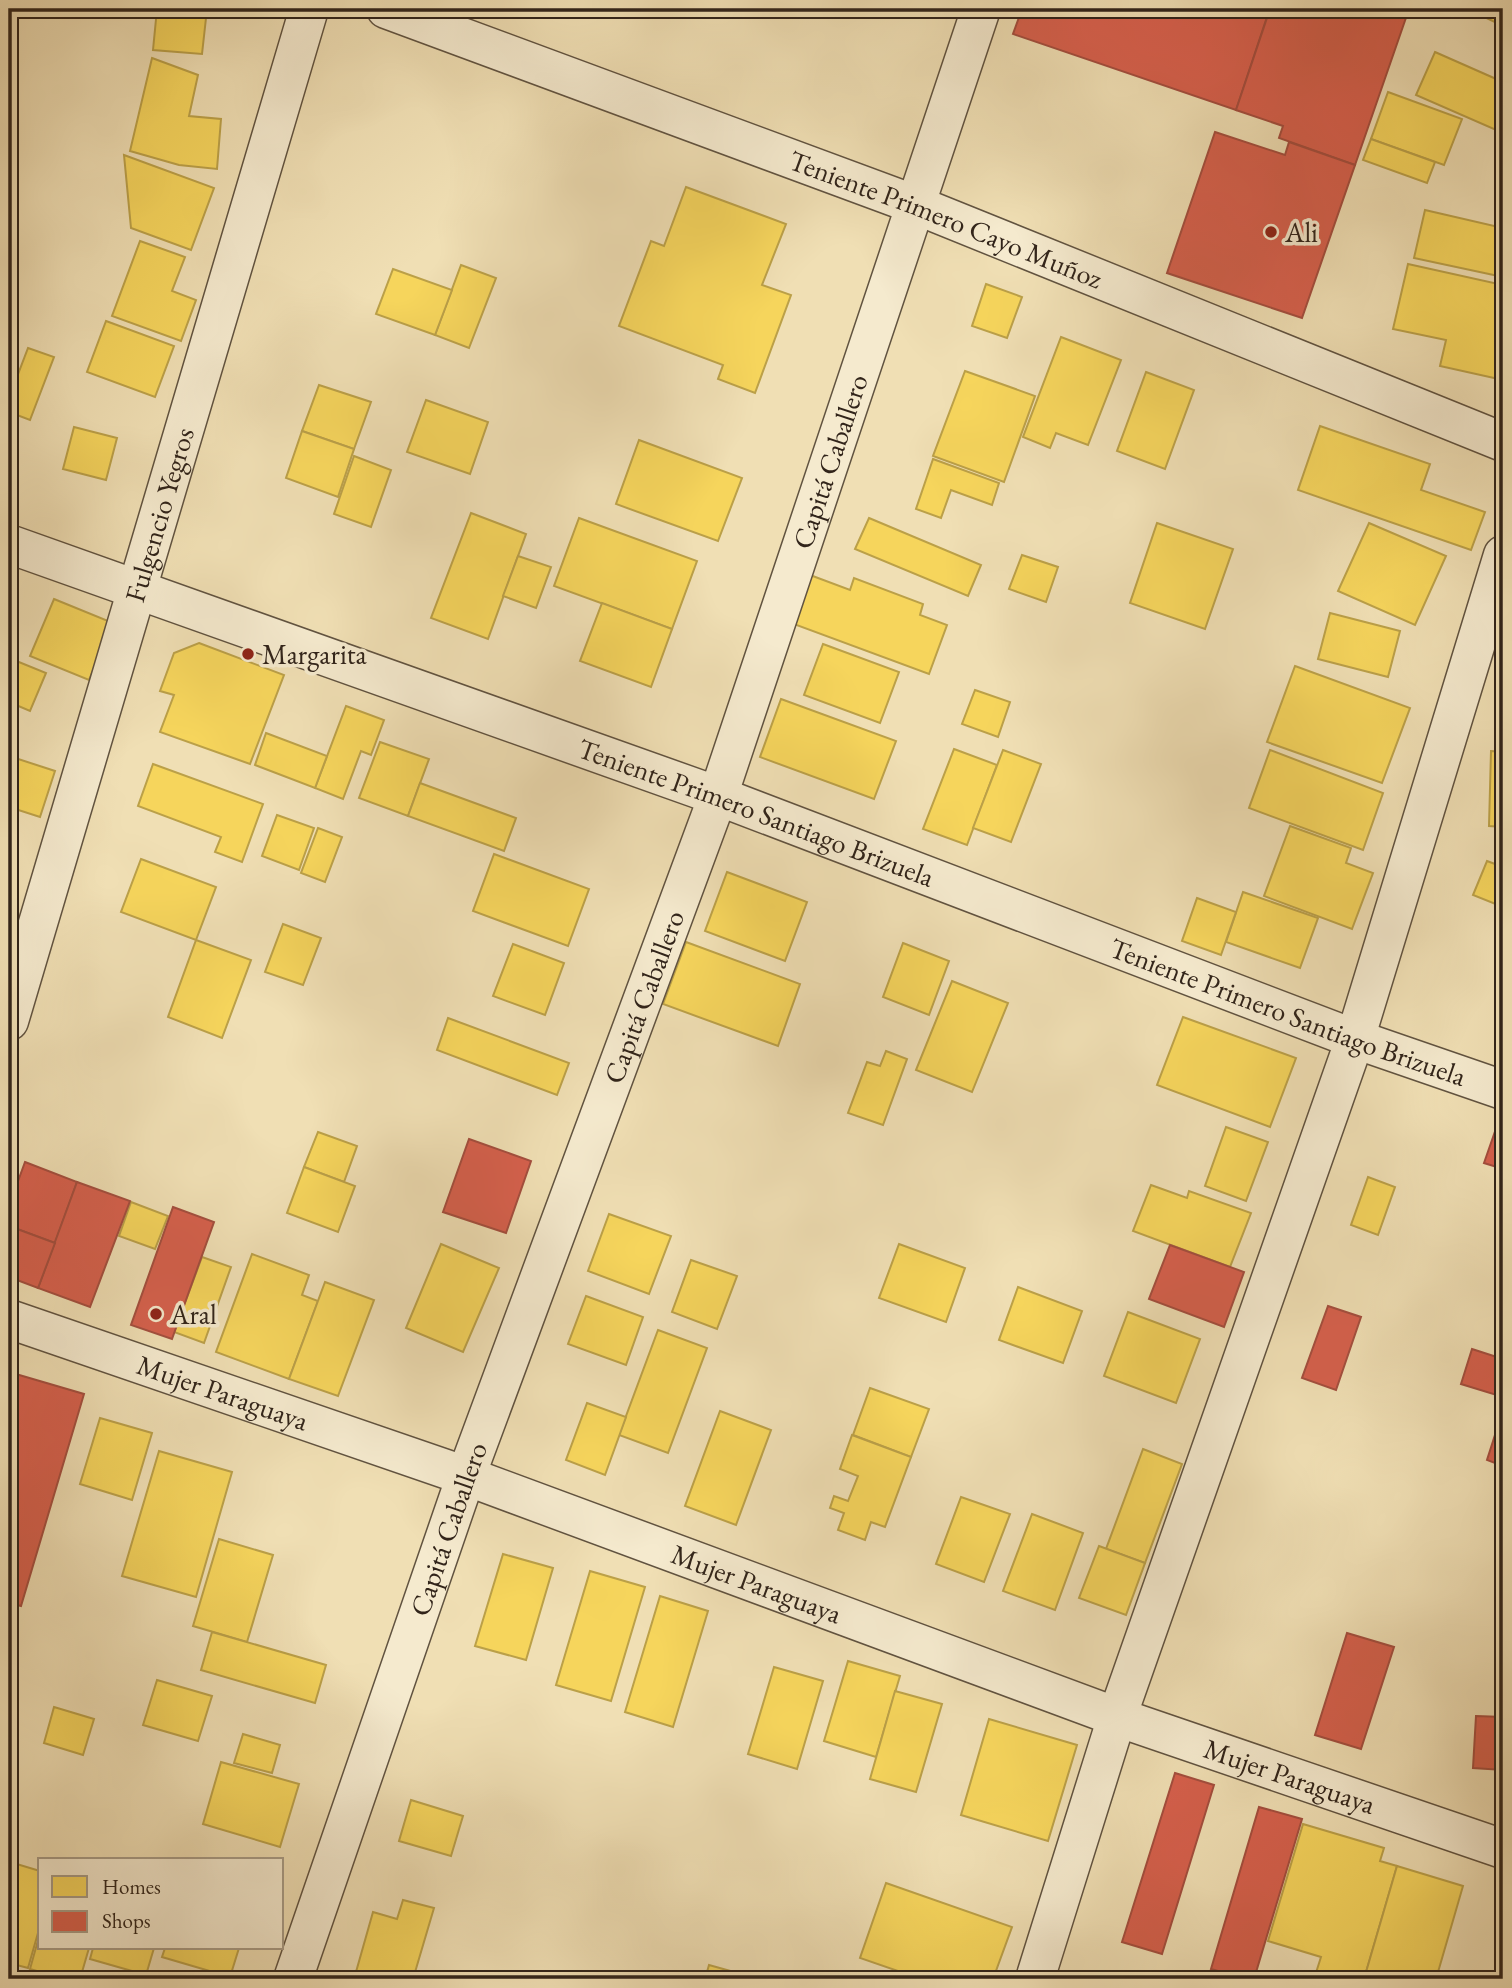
<svg xmlns="http://www.w3.org/2000/svg" width="1512" height="1988" font-family="'EB Garamond',serif">
  <style>
    .homes { fill: #f6d55c; stroke: #bba048; stroke-width: 2 }
    .shops { fill: #d6604d; stroke: #a44e3e; stroke-width: 2 }
    .lines { fill: none; stroke-linecap: round; stroke-linejoin: round }
    .street-casing { stroke: #615340; stroke-width: 41 }
    .street { stroke: #f5eace; stroke-width: 38 }
    .poi-dot { fill: #8f2418; stroke: #f5eace; stroke-width: 2.5 }
    .labels { text-anchor: middle; stroke-width: 7; stroke-linejoin: round; paint-order: stroke }
    .street-label { font-size: 28px; fill: #31241a; stroke: #f5eace }
    .poi-label { font-size: 28px; fill: #31241a; stroke: #f5eace; text-anchor: start }
  </style>
  <rect width="100%" height="100%" fill="#f0dfb4"/>
  <filter id="stains"><feTurbulence type="fractalNoise" baseFrequency=".00286" numOctaves="4"/><feColorMatrix values="0 0 0 0 .2 0 0 0 0 .09 0 0 0 0 .02 0 0 0 .5 -.17"/></filter>
  <radialGradient id="worn" r=".72"><stop offset=".6" stop-color="#630" stop-opacity="0"/><stop offset="1" stop-color="#630" stop-opacity=".3"/></radialGradient>
  <!-- homes -->
  <g class="homes">
    <path d="M157,9H207L202,54L153,50Z"/>
    <path d="M1482,9H1503V26L1480,15Z"/>
    <path d="M1435,52L1503,82V133L1416,95Z"/>
    <path d="M152,58L198,75L189,116L221,119L217,169L179,165L130,151Z"/>
    <path d="M1388,92L1462,119L1444,165L1371,139Z"/>
    <path d="M1371,139L1435,162L1427,183L1363,160Z"/>
    <path d="M124,155L214,188L191,250L131,228Z"/>
    <path d="M686,187L786,224L762,285L791,295L755,393L718,379L723,365L619,326L651,241L664,246Z"/>
    <path d="M1425,210L1503,228V277L1414,258Z"/>
    <path d="M140,241L185,257L172,291L196,300L181,341L112,316Z"/>
    <path d="M1408,264L1503,285V380L1440,366L1446,340L1393,329Z"/>
    <path d="M461,265L496,278L469,348L435,335Z"/>
    <path d="M393,269L452,290L435,335L376,314Z"/>
    <path d="M986,284L1022,297L1007,338L972,326Z"/>
    <path d="M106,321L174,346L155,397L87,372Z"/>
    <path d="M1061,337L1121,360L1088,445L1056,433L1050,448L1023,437Z"/>
    <path d="M28,348L54,357L30,420L9,412V398Z"/>
    <path d="M965,371L1035,396L1004,482L933,456Z"/>
    <path d="M1146,372L1194,390L1165,469L1117,451Z"/>
    <path d="M319,385L371,402L354,449L302,431Z"/>
    <path d="M426,400L488,422L470,474L407,452Z"/>
    <path d="M1320,426L1430,464L1421,490L1485,512L1471,550L1298,490Z"/>
    <path d="M74,427L117,438L106,480L63,469Z"/>
    <path d="M302,431L354,449L338,497L286,478Z"/>
    <path d="M639,440L742,478L718,541L616,504Z"/>
    <path d="M354,456L391,470L371,527L334,514Z"/>
    <path d="M933,459L999,483L992,505L951,490L941,518L916,509Z"/>
    <path d="M471,513L526,534L488,639L431,618Z"/>
    <path d="M579,518L697,561L672,629L554,586Z"/>
    <path d="M869,518L981,565L968,596L855,549Z"/>
    <path d="M1157,523L1233,549L1205,629L1130,603Z"/>
    <path d="M1369,523L1446,556L1415,625L1338,591Z"/>
    <path d="M1022,555L1058,567L1046,602L1009,589Z"/>
    <path d="M518,556L551,567L536,608L503,596Z"/>
    <path d="M810,575L850,590L854,578L923,604L920,615L947,625L929,674L791,623Z"/>
    <path d="M54,599L113,623L89,680L30,656Z"/>
    <path d="M602,603L672,629L651,687L580,661Z"/>
    <path d="M1330,613L1400,631L1388,677L1318,659Z"/>
    <path d="M199,643L284,675L250,764L160,732L174,695L160,691L174,653Z"/>
    <path d="M823,644L899,672L880,723L804,695Z"/>
    <path d="M9,658L46,673L30,711L9,702Z"/>
    <path d="M1295,666L1410,708L1382,783L1267,742Z"/>
    <path d="M975,690L1010,702L998,737L962,724Z"/>
    <path d="M781,699L896,741L874,799L760,757Z"/>
    <path d="M346,706L384,720L371,755L361,751L343,799L315,788Z"/>
    <path d="M266,733L327,756L315,788L255,765Z"/>
    <path d="M380,742L429,759L408,816L359,798Z"/>
    <path d="M954,749L997,765L967,845L923,829Z"/>
    <path d="M1003,750L1041,764L1011,842L973,828Z"/>
    <path d="M1270,750L1383,793L1363,850L1249,808Z"/>
    <path d="M1491,751L1503,752V827L1489,826Z"/>
    <path d="M9,756L55,771L40,817L9,807Z"/>
    <path d="M153,764L263,804L242,862L215,852L221,837L138,806Z"/>
    <path d="M420,783L516,818L504,851L408,816Z"/>
    <path d="M277,815L314,828L299,870L262,856Z"/>
    <path d="M1290,826L1351,848L1346,863L1373,873L1352,929L1264,896Z"/>
    <path d="M318,828L342,837L325,882L301,873Z"/>
    <path d="M494,854L589,889L568,946L473,911Z"/>
    <path d="M141,859L216,887L196,940L121,912Z"/>
    <path d="M1487,861L1503,867V907L1473,895Z"/>
    <path d="M727,872L807,902L785,961L705,931Z"/>
    <path d="M1243,892L1318,918L1300,968L1226,942Z"/>
    <path d="M1197,898L1236,912L1221,955L1182,941Z"/>
    <path d="M283,924L321,938L303,985L265,972Z"/>
    <path d="M196,940L251,960L222,1038L168,1017Z"/>
    <path d="M686,942L800,984L778,1046L663,1004Z"/>
    <path d="M903,943L949,961L929,1015L883,997Z"/>
    <path d="M513,944L564,963L545,1015L493,996Z"/>
    <path d="M952,981L1008,1003L972,1092L916,1070Z"/>
    <path d="M1183,1017L1296,1058L1270,1127L1157,1085Z"/>
    <path d="M448,1018L569,1063L557,1095L437,1050Z"/>
    <path d="M886,1051L907,1059L883,1125L848,1113L867,1062L880,1066Z"/>
    <path d="M1226,1127L1268,1142L1246,1201L1205,1186Z"/>
    <path d="M318,1132L357,1146L344,1182L304,1167Z"/>
    <path d="M304,1167L355,1186L338,1232L287,1213Z"/>
    <path d="M1368,1177L1395,1187L1378,1235L1351,1225Z"/>
    <path d="M1151,1185L1187,1198L1189,1191L1251,1213L1230,1267L1133,1231Z"/>
    <path d="M131,1202L168,1216L155,1249L119,1236Z"/>
    <path d="M609,1214L671,1236L649,1294L588,1271Z"/>
    <path d="M441,1244L499,1268L463,1352L406,1328Z"/>
    <path d="M899,1244L965,1268L946,1322L879,1298Z"/>
    <path d="M252,1254L309,1275L302,1295L318,1301L289,1379L216,1352Z"/>
    <path d="M202,1257L231,1267L204,1343L174,1332Z"/>
    <path d="M691,1260L737,1276L717,1329L672,1312Z"/>
    <path d="M325,1282L374,1300L338,1396L289,1379Z"/>
    <path d="M1018,1287L1082,1311L1063,1363L999,1340Z"/>
    <path d="M586,1296L643,1317L626,1365L568,1344Z"/>
    <path d="M1128,1312L1200,1339L1176,1403L1104,1376Z"/>
    <path d="M658,1330L707,1348L668,1453L619,1435Z"/>
    <path d="M870,1388L929,1409L911,1457L853,1435Z"/>
    <path d="M587,1403L626,1417L605,1475L566,1460Z"/>
    <path d="M720,1411L771,1430L736,1525L685,1506Z"/>
    <path d="M100,1418L152,1433L132,1500L80,1484Z"/>
    <path d="M852,1435L911,1457L885,1527L871,1522L865,1540L838,1530L844,1513L830,1508L834,1496L848,1501L858,1476L840,1469Z"/>
    <path d="M1143,1449L1182,1464L1145,1563L1106,1549Z"/>
    <path d="M159,1451L232,1472L196,1597L122,1576Z"/>
    <path d="M961,1497L1010,1514L984,1582L936,1564Z"/>
    <path d="M1032,1514L1083,1533L1055,1610L1003,1591Z"/>
    <path d="M219,1539L273,1555L247,1642L193,1626Z"/>
    <path d="M1099,1546L1145,1563L1126,1615L1079,1598Z"/>
    <path d="M503,1554L553,1568L526,1660L475,1646Z"/>
    <path d="M590,1571L645,1587L611,1701L556,1685Z"/>
    <path d="M660,1596L708,1611L673,1727L625,1712Z"/>
    <path d="M212,1632L326,1665L315,1703L201,1670Z"/>
    <path d="M848,1661L900,1676L876,1757L824,1741Z"/>
    <path d="M774,1667L823,1681L797,1769L748,1754Z"/>
    <path d="M157,1680L212,1696L198,1741L143,1725Z"/>
    <path d="M895,1691L942,1704L916,1792L870,1779Z"/>
    <path d="M54,1707L94,1719L83,1755L44,1743Z"/>
    <path d="M989,1719L1077,1745L1048,1841L961,1815Z"/>
    <path d="M243,1734L280,1745L272,1773L234,1763Z"/>
    <path d="M221,1762L299,1784L280,1847L203,1824Z"/>
    <path d="M411,1800L463,1816L451,1856L399,1841Z"/>
    <path d="M1303,1824L1384,1848L1380,1861L1397,1866L1364,1979H1314L1321,1957L1268,1941Z"/>
    <path d="M10,1862L40,1871V1926L28,1968L9,1963Z"/>
    <path d="M1397,1866L1463,1886L1436,1979H1364Z"/>
    <path d="M886,1883L1012,1927L993,1979H921L860,1958Z"/>
    <path d="M403,1900L434,1908L413,1979H354L373,1912L397,1919Z"/>
    <path d="M40,1933V1948H89L80,1979H64L30,1969Z"/>
    <path d="M93,1948H154L146,1975L90,1959Z"/>
    <path d="M165,1948H239L230,1977L162,1957Z"/>
    <path d="M709,1965L759,1979H705Z"/>
  </g>
  <!-- shops -->
  <g class="shops">
    <path d="M1022,9H1252L1268,14L1236,110L1013,34Z"/>
    <path d="M1270,9H1409L1355,165L1279,138L1283,126L1236,110Z"/>
    <path d="M1215,132L1285,155L1289,142L1355,165L1302,318L1167,273Z"/>
    <path d="M1499,1120L1503,1121V1169L1484,1163Z"/>
    <path d="M469,1139L531,1161L506,1233L443,1212Z"/>
    <path d="M25,1162L77,1182L55,1243L9,1226V1206Z"/>
    <path d="M77,1182L130,1201L90,1307L38,1288Z"/>
    <path d="M173,1207L214,1222L172,1339L131,1325Z"/>
    <path d="M9,1226L55,1243L38,1288L9,1277Z"/>
    <path d="M1170,1245L1244,1272L1224,1327L1149,1299Z"/>
    <path d="M1328,1306L1361,1317L1336,1390L1302,1378Z"/>
    <path d="M1472,1349L1503,1359V1397L1461,1384Z"/>
    <path d="M9,1372L84,1394L21,1606L9,1603Z"/>
    <path d="M1503,1410V1466L1487,1460Z"/>
    <path d="M1347,1633L1394,1647L1361,1749L1315,1735Z"/>
    <path d="M1476,1716L1503,1717V1770L1473,1768Z"/>
    <path d="M1175,1773L1214,1785L1162,1954L1122,1942Z"/>
    <path d="M1259,1807L1302,1819L1254,1979H1246L1211,1969Z"/>
  </g>
  <g class="lines">
    <defs>
      <g id="street">
        <path id="s1" d="M386,9L916,205L1503,442"/>
        <path id="s2" d="M9,544L718,796L1355,1039L1503,1090"/>
        <path id="s3" d="M9,1021L309,9"/>
        <path id="s4" d="M9,1319L466,1476L1117,1717L1503,1849"/>
        <path id="s5" d="M293,1979L466,1476L718,796L981,9"/>
        <path d="M1035,1979L1117,1717L1355,1039L1503,555"/>
      </g>
    </defs>
    <!-- street casing -->
    <use href="#street" class="street-casing"/>
    <!-- street -->
    <use href="#street" class="street"/>
  </g>
  <!-- markers -->
  <g class="poi-dot">
    <circle cx="1271" cy="232" r="7"/>
    <circle cx="248" cy="654" r="7"/>
    <circle cx="156" cy="1314" r="7"/>
  </g>
  <g class="labels">
    <!-- street labels -->
    <g class="street-label">
      <text dy="10" stroke="none"><textPath href="#s1" startOffset="598">Teniente Primero Cayo Muñoz</textPath></text>
      <text dy="10" stroke="none"><textPath href="#s5" startOffset="1610">Capitá Caballero</textPath></text>
      <text dy="10" stroke="none"><textPath href="#s3" startOffset="528">Fulgencio Yegros</textPath></text>
      <text dy="10" stroke="none"><textPath href="#s2" startOffset="794">Teniente Primero Santiago Brizuela</textPath></text>
      <text dy="10" stroke="none"><textPath href="#s5" startOffset="1043">Capitá Caballero</textPath></text>
      <text dy="10" stroke="none"><textPath href="#s2" startOffset="1362">Teniente Primero Santiago Brizuela</textPath></text>
      <text dy="10" stroke="none"><textPath href="#s4" startOffset="226">Mujer Paraguaya</textPath></text>
      <text dy="10" stroke="none"><textPath href="#s5" startOffset="476">Capitá Caballero</textPath></text>
      <text dy="10" stroke="none"><textPath href="#s4" startOffset="793">Mujer Paraguaya</textPath></text>
      <text dy="10" stroke="none"><textPath href="#s4" startOffset="1360">Mujer Paraguaya</textPath></text>
    </g>
    <!-- poi labels -->
    <g class="poi-label">
      <text x="1285" y="242">Ali</text>
      <text x="262" y="664">Margarita</text>
      <text x="170" y="1324">Aral</text>
    </g>
  </g>
  <!-- margin -->
  <rect width="1512" height="1988" fill="none" stroke="#f0dfb4" stroke-width="35"/>
  <rect x="10" y="10" width="1491" height="1967" fill="none" stroke="#31241a" stroke-width="3.5"/>
  <rect x="18" y="18" width="1477" height="1953" fill="none" stroke="#31241a" stroke-width="2"/>
  <!-- legend -->
  <rect x="38" y="1858" width="245" height="91" fill="#f5eace" stroke="#a79b86" stroke-width="2"/>
  <rect x="52" y="1876" width="35" height="21" fill="#f6d55c" stroke="#a79b86" stroke-width="2"/>
  <text x="102" y="1894" font-size="21" fill="#31241a">Homes</text>
  <rect x="52" y="1911" width="35" height="21" fill="#d6604d" stroke="#a79b86" stroke-width="2"/>
  <text x="102" y="1928" font-size="21" fill="#31241a">Shops</text>
  <rect width="100%" height="100%" filter="url(#stains)"/>
  <rect width="100%" height="100%" fill="url(#worn)"/>
</svg>
